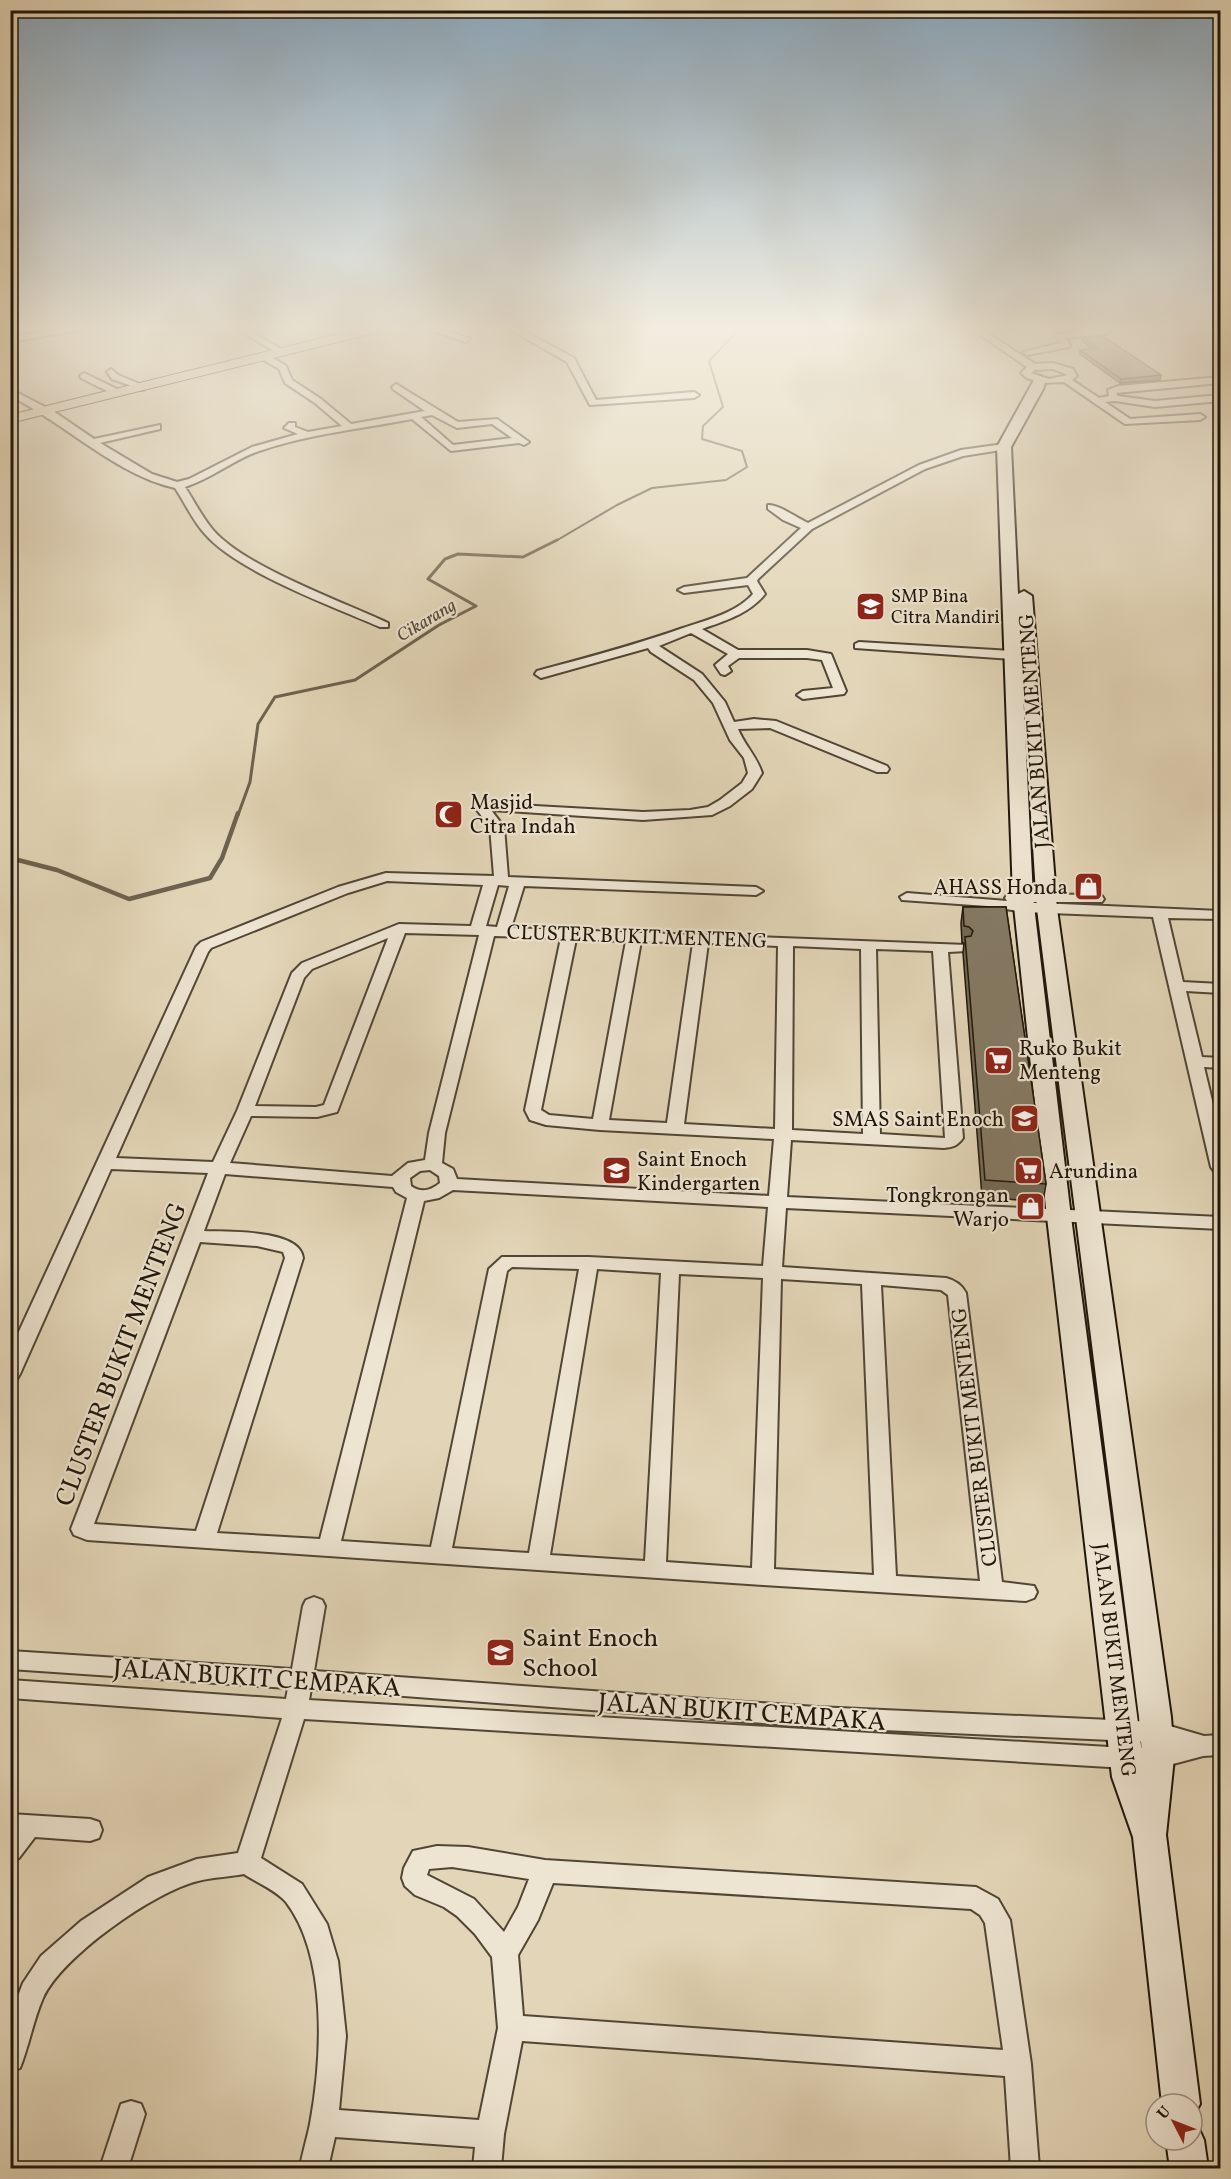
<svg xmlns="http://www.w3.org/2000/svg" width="1231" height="2179" font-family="Vollkorn,serif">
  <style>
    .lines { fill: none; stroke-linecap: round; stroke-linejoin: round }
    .stream-far2 { stroke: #6d624f; stroke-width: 2 }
    .stream-far1 { stroke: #6d624f; stroke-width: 3 }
    .stream { stroke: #6d624f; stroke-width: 4.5 }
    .street-casing { stroke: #514636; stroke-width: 4 }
    .secondary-casing { stroke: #20160a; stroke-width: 4 }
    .primary-casing { stroke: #20160a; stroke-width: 2 }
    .street { fill: #ede4d1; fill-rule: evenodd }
    .secondary { fill: #ede4d1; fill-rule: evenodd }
    .primary { fill: #e3d6b8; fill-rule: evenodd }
    .wall { fill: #726956; stroke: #20160a; stroke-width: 1.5 }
    .shaded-wall { fill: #5d5546; stroke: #20160a; stroke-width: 1.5 }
    .building { fill: #857a64; stroke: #20160a; stroke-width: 1.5 }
    .labels { text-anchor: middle; stroke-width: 4.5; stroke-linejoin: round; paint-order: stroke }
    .far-poi-label { font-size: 18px; fill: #20160a; stroke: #ede4d1; text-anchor: start }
    .far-water-label { font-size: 18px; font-style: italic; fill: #544938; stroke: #ede4d1 }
    .street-label { font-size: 21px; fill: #20160a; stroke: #ede4d1 }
    .poi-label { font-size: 21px; fill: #20160a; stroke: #ede4d1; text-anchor: start }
    .near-street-label { font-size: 26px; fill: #20160a; stroke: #ede4d1 }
    .near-poi-label { font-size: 26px; fill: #20160a; stroke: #ede4d1; text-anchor: start }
  </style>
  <rect width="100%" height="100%" fill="#e3d6b8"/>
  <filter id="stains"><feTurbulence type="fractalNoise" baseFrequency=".00333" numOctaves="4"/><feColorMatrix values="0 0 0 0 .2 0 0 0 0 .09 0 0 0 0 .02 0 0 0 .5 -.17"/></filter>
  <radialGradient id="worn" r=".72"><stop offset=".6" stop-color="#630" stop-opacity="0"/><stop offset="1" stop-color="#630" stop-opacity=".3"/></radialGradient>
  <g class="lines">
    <!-- stream-far2 -->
    <path class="stream-far2" d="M554,542L617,505L652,488L726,480L747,467L742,451L702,439L703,426L723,407L709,361L741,327"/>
    <!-- stream-far1 -->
    <path class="stream-far1" d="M238,815L250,782L258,724L275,697L355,680L439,625L476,606L428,579L445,559L458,554L523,557L557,540"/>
    <!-- stream -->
    <path class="stream" d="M10,858L57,870L129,899L210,878L222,858L238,813"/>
    <defs>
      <g id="street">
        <path d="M72,327H143L139,329L80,330L10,342V337Z"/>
        <path d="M233,327H243L286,352L279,354Z"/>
        <path d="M422,327H434L470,339L466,342Z"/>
        <path d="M506,327H516L574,358L596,400L694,392L699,395L694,398L590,405L567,362Z"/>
        <path d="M969,327H978L1035,364L1053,363L1073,369L1077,376L1072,380L1099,398L1109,396L1108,390L1118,386L1220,377V383L1116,393L1118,396L1155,401L1220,395V401L1155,407L1115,401L1105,402L1130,419L1200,414L1205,417L1200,420L1125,424L1064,382L1042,383L1027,378L1021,373L1027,367ZM1053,369L1068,375L1049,379L1031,373L1035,370Z"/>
        <path d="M1105,327H1113L1107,334L1065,338L1070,345L1069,347L1027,355L1023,352L1061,343L1056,336L1057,334Z"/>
        <path d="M262,355H268L286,366L292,380L321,399L351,424L425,411L393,389L392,387L396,384L458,422L497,419L529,442L524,445L519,443L451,451L412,419C361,429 308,434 259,451C233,460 211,479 185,487C194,501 202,517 213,530C245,567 341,601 388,623V627H380C332,606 238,572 205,534C193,521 185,503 175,488C116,475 65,423 10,396V389L53,411L94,439L160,425V429L100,443L152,474L177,482L189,479L252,447L298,434L284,428L289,423H295V427L308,432L342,426L315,403L285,383L279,369L262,359ZM432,415L457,428L492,424L512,438L453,445L421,417Z"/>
        <path d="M111,369L118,375L147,387L143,390L112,379L107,372Z"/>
        <path d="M84,373L121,391L123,393L115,395L81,378L80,376Z"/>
        <path d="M1004,444L1007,445V449L963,456L925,469L812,529L758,579L757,581L765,594C749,614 724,621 702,629L738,650H807L831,654L846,691L844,694L803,699L797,695L803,691L833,688L822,660L807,658H739L728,666L731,671L725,675L721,674L715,665L728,654L691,633L659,646L702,674L725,702L734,722L754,719L776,721L887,766L889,769L887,772H877L770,728L738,729C745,746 756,755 762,773L752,789L730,806L712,815L643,820L491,810L504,827L508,877L756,887L763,891L756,895L524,886L511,928L967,945L969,948L967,951L948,952L963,1138C957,1146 953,1147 944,1148L791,1140L787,1197L1220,1217V1229L786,1208L782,1267L946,1278C954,1280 962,1285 966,1293L1002,1582L1034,1586L1037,1592L1034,1598L1026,1601L763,1585L87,1540L74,1535L71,1529L208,1173L111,1169L20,1374L17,1379L10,1381V1351L196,947L201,942L338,887L386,873L494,876L490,827L477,810L483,803L643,812L690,810L708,807L720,800L742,783L748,773L744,758L730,740L713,703L694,680L651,652L648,648L541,678L535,674L537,671C586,658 635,645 683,628C707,620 736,613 753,594L748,585L684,593L678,590L684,587L747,578L801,528L783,520L768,509V505C778,504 797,518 808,523L919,465L961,450ZM387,881L483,885L471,926L399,924L302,963L292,973L237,1111L213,1162L116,1158L208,952L211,948L348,893ZM498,885L509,886L497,927L486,926ZM405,933L479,935L429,1133L425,1160L408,1163L392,1176L230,1163L251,1116L317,1117L337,1112ZM494,936L561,938L525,1110L530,1120L546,1125L600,1130L774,1139L769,1196L457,1179L453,1169L442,1163L445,1133ZM388,938L324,1105L316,1107L255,1106L304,978L312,969ZM576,939L626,941L593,1119L549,1115L541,1110ZM641,941L693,943L667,1123L609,1120ZM708,943L778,946L775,1129L684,1124ZM793,946L861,949L863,1134L792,1130ZM876,949L933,951L945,1138L880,1134ZM430,1170L439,1176L440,1183C430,1191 421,1193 411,1186L410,1178L420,1171ZM225,1174L393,1187L396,1192L407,1198L320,1539L217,1533L303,1258C300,1229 227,1232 204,1231ZM453,1190L768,1207L763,1266L589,1257H502L489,1269L431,1547L341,1541L424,1201L439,1198ZM200,1242L257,1246L283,1252L285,1258L196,1531L94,1524ZM512,1267L579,1269L529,1553L452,1548L507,1271ZM597,1269L661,1273L645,1561L550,1555ZM679,1274L763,1278L752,1568L666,1562ZM781,1279L862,1284L874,1575L774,1569ZM881,1285L941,1290L948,1295L980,1581L896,1576Z"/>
        <path d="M859,642L1012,651L1018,655L1012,659L855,648V644Z"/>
        <path d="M907,893L1007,901L1005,898L1007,895L1012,894L1097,895L1102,896L1104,899L1102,902H1016L1220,911V919L1168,918L1183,982L1220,984V993L1186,991L1202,1057L1220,1058V1068L1204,1067L1220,1134V1172L1214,1171L1211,1167L1153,917L1024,912L987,906L902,900L900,897Z"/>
        <path d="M314,1597L322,1600L325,1606L314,1671L816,1707L1156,1722L1204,1736L1220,1735V1755L1203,1756L1158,1768H1126L304,1719L261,1858L302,1884L327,1924L338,1961L346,2036L339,2110L479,2120L498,2028L492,1957L475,1934L457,1916L444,1907L415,1895L405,1886L402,1878L404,1868L413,1851L437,1846L468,1847L545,1860L976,1887L998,1899L1010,1920L1031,2064L1039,2168H1011L1005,2076L522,2041L504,2134L501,2168H473L475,2147L335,2137L328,2168H300C302,2154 307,2139 310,2124C322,2059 328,1957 286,1902C277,1891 256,1882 244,1874C229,1877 213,1877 198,1881C155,1891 61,1957 43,1998C33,2021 29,2046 20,2068L10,2072V2017L23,1983L41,1956L81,1921L148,1877L197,1859L238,1853L282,1718L10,1698V1680L286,1699L288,1688L10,1669V1651L292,1669L303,1606L306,1600ZM311,1689L816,1727L1156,1742L1168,1745L1158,1748H1126L309,1700ZM452,1867L529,1879L518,1907L504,1932L474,1899L427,1875L429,1869ZM553,1883L971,1909L980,1915L985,1923L1003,2050L523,2016L518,1955L538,1920Z"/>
        <path d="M10,1814L90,1819L99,1822L102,1830L99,1838L90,1841L35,1837L19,1858L10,1861Z"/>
        <path d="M131,2101L141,2104L145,2114L128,2168H100L121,2104Z"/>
      </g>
      <g id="secondary">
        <path d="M1040,376L1046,380L1043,389L1011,447L1018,594L1024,591L1032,596L1057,909L1171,1717L1174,1758L1166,1835L1200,2104L1192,2118V2104H1162L1133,1837L1112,1777L1047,1217L1013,897L997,447L1034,380ZM1023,690L1037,909L1139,1717L1142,1753L1071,1217L1033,897Z"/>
        <path d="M1192,2124L1198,2127L1204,2140L1208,2168H1170L1166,2140H1192Z"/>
      </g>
      <path id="primary" d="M367,327H388L387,330L10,423V415Z"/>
    </defs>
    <!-- street casing -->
    <use href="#street" class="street-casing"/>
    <!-- secondary casing -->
    <use href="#secondary" class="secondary-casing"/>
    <!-- primary casing -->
    <use href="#primary" class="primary-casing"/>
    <!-- street -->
    <use href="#street" class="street"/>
    <!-- secondary -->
    <use href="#secondary" class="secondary"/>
    <!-- primary -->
    <use href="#primary" class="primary"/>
  </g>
  <!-- wall -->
  <g class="wall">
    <path d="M1083,337L1161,375L1160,380L1120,383L1080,354V350L1092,349L1082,341Z"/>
    <path d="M963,907H1006L1046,1184L1043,1202L982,1197L963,953L964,943H962L961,923Z"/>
  </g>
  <!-- shaded-wall -->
  <path class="shaded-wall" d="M1161,375L1160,380L1120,383L1121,379Z"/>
  <!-- building -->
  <g class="building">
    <path d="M1103,336L1161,375L1121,379L1080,350L1097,348L1083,337Z"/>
    <path d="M963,907H1006L1046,1184L985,1180L965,937L971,936L973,931L969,927L964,926Z"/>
  </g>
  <!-- sky -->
  <linearGradient id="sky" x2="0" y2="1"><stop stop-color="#8ba8bd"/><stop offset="0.52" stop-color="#f2eddf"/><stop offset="1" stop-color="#f2eddf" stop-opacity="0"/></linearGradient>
  <rect width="1231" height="632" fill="url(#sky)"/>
  <!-- icons -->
  <defs>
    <symbol id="school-square" viewBox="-11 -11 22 22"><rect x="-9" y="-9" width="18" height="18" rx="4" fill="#8f2418" stroke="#ede4d1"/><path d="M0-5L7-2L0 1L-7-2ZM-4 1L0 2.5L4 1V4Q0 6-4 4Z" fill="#fff"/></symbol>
    <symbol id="mosque-square" viewBox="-11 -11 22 22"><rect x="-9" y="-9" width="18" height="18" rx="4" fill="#8f2418" stroke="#ede4d1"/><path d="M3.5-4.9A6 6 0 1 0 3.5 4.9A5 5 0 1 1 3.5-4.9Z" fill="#fff"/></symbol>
    <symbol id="shop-square" viewBox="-11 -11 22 22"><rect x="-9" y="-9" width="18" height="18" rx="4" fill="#8f2418" stroke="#ede4d1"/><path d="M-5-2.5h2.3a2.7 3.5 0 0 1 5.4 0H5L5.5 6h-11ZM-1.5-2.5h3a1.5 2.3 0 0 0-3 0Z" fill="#fff"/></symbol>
    <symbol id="supermarket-square" viewBox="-11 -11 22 22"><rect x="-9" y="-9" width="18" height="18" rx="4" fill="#8f2418" stroke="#ede4d1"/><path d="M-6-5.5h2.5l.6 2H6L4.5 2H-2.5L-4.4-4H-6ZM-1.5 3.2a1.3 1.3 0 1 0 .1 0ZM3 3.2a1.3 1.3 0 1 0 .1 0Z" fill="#fff"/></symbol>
  </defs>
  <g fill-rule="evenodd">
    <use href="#school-square" x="854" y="590" width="33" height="33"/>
    <use href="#mosque-square" x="432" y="798" width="33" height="33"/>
    <use href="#shop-square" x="1072" y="870" width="33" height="33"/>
    <use href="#supermarket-square" x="982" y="1044" width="33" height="33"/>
    <use href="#school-square" x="1008" y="1102" width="33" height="33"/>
    <use href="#school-square" x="600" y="1154" width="33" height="33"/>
    <use href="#supermarket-square" x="1012" y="1154" width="33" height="33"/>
    <use href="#shop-square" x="1014" y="1190" width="33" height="33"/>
    <use href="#school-square" x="484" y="1636" width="33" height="33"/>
  </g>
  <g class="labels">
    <!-- far-poi labels -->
    <g class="far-poi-label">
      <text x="891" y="602">SMP Bina<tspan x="891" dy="21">Citra Mandiri</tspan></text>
    </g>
    <!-- far-water labels -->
    <g class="far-water-label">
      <text transform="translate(426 620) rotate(-31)" y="6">Cikarang</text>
    </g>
    <!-- street labels -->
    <g class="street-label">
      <text transform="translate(1034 731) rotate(-94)" y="7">JALAN BUKIT MENTENG</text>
      <text transform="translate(637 936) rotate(2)" y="7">CLUSTER BUKIT MENTENG</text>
      <text transform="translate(974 1437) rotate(-97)" y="7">CLUSTER BUKIT MENTENG</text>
      <text transform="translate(1115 1660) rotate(83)" y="7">JALAN BUKIT MENTENG</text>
    </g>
    <!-- poi labels -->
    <g class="poi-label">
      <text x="470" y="809">Masjid<tspan x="470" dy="24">Citra Indah</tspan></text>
      <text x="1068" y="894" text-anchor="end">AHASS Honda</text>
      <text x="1019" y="1055">Ruko Bukit<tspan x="1019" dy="24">Menteng</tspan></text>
      <text x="1004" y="1126" text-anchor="end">SMAS Saint Enoch</text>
      <text x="637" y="1166">Saint Enoch<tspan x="637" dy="24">Kindergarten</tspan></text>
      <text x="1049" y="1178">Arundina</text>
      <text x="1009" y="1202" text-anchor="end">Tongkrongan<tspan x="1009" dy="24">Warjo</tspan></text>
    </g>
    <!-- near-street labels -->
    <g class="near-street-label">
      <text transform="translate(120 1354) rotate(-69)" y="9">CLUSTER BUKIT MENTENG</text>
      <text transform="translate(257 1677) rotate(4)" y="9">JALAN BUKIT CEMPAKA</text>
      <text transform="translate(742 1711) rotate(4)" y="9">JALAN BUKIT CEMPAKA</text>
    </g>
    <!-- near-poi labels -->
    <g class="near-poi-label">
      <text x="522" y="1646">Saint Enoch<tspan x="522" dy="30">School</tspan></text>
    </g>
  </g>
  <!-- margin -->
  <rect width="1231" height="2179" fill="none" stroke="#e3d6b8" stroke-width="36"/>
  <rect x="12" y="12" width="1207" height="2155" fill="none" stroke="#20160a" stroke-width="3"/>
  <rect x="18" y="18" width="1195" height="2143" fill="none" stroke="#20160a" stroke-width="1.5"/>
  <!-- north arrow -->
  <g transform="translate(1174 2122) rotate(312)"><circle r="28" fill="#ede4d1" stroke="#9b9281" stroke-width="1.5"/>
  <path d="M0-4.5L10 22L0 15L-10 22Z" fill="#8f2418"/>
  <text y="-9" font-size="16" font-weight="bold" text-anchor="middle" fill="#20160a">U</text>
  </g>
  <rect width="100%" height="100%" filter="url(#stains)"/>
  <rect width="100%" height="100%" fill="url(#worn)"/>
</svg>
